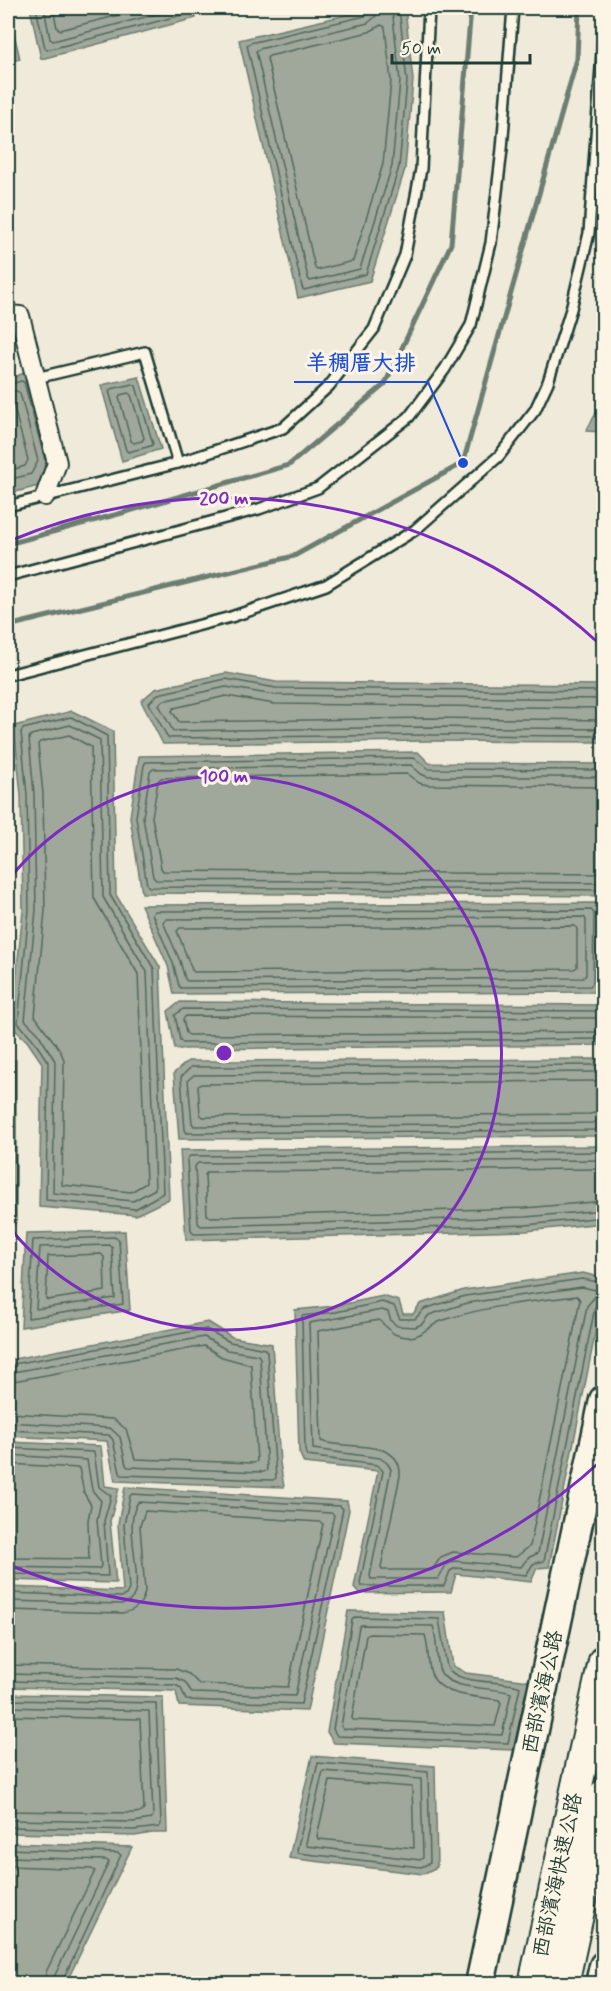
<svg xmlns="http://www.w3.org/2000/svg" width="611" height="1991" font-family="Mynerve,'LXGW WenKai TC',sans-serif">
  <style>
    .water { fill: #9fa89a; stroke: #6c7d71; stroke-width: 1.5 }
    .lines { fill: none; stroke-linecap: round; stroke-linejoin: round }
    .shore { stroke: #52685d; stroke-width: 1.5 }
    .stream { stroke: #6c7d71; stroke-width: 5 }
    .service-casing { stroke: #1f3d34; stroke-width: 14 }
    .minor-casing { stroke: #1f3d34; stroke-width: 22 }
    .primary-casing { stroke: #1f3d34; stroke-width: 33 }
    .trunk-casing { stroke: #1f3d34; stroke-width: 34 }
    .service { stroke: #fcf5e5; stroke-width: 9 }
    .minor { stroke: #fcf5e5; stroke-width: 18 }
    .primary { stroke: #fcf5e5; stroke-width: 28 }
    .trunk { stroke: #fcf5e5; stroke-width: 30 }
    .ring { fill: none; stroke: #7b2cbf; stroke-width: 3 }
    .labels { text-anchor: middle; stroke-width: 6; stroke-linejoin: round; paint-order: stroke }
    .street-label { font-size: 21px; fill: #1f3d34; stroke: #fcf5e5 }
    .centre { fill: #7b2cbf; stroke: #fcf5e5; stroke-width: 3 }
    .ring-label { font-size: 18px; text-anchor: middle; font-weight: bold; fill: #7b2cbf; stroke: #fcf5e5; stroke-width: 6; stroke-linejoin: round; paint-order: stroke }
    .leader { fill: none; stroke: #1d4ed8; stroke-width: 2 }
    .callout-dot { fill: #1d4ed8; stroke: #fcf5e5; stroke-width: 2 }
    .callout-label { font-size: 22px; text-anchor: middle; font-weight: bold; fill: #1d4ed8; stroke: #fcf5e5; stroke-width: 6; stroke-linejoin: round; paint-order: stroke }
  </style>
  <rect width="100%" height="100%" fill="#efeada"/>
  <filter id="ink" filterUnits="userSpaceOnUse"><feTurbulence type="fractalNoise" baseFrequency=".0167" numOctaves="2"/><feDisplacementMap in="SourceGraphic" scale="12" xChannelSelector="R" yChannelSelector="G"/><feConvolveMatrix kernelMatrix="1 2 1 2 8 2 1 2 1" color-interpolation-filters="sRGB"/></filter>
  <g filter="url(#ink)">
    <!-- water -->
    <g class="water">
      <path d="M8,8L20,59L8,62Z"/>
      <path d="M30,8H193L196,18L41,59Z"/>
      <path d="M376,8H405L413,80L405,169L370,281L298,298L239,40Z"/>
      <path d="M28,371L52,463L42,485L8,494V380Z"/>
      <path d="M139,377L161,449L122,461L101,385Z"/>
      <path d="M602,403L603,432L586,431Z"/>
      <path d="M226,673L276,682L603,685V742L428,741L163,744L141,701L155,689Z"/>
      <path d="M72,711L113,731L116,895L160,967L169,1199L136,1215L39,1207L42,1063L27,1041L11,1026L23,911L21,795L14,726Z"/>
      <path d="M418,752L429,763L603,764V896L142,893L130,817L139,756Z"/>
      <path d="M600,903L599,992L174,994L168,966L141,905Z"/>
      <path d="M180,1002L603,1005V1045L175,1049L168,1011Z"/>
      <path d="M603,1059V1131L599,1136L179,1139L174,1073L188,1061Z"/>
      <path d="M8,1060H16V1222L8,1232Z"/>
      <path d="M603,1146V1223L526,1231L186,1240L180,1150Z"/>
      <path d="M125,1231L130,1310L21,1327L26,1233Z"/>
      <path d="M583,1273L603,1278V1294L549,1567L537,1568L531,1582L456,1574L451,1592L359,1593L354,1587L378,1471L304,1463L299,1452L295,1310L335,1306L383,1296L399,1301L403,1314H413L420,1304L464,1290Z"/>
      <path d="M208,1322L232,1337L272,1344L280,1463L284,1487L115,1481L107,1441L8,1436V1360Z"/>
      <path d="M8,1442L101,1446L105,1486L119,1488L110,1521L116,1583L8,1580Z"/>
      <path d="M125,1487L347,1501L349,1510L307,1711L179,1706L176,1691L8,1687V1587L123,1591L118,1524Z"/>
      <path d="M348,1611L445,1612L453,1666L466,1673L529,1681L513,1750L334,1743L327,1732Z"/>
      <path d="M8,1694L163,1697L167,1833H152L135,1836L8,1833Z"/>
      <path d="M312,1756L435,1766L437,1867L423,1874L289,1858Z"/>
      <path d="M8,1843L132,1847L66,1983H8Z"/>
    </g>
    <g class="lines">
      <!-- shore -->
      <g class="shore">
        <path d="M36,8L45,48L47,50L186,14L188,8"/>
        <path d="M44,8L50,39L53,41L180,8"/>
        <path d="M53,8L57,28L60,30L147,8"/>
        <path d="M370,8L369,13L365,16L250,43L247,45L302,287L304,290L366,274L399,167L407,81L399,8"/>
        <path d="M378,8L376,16L368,23L259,49L256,51L308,278L310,281L360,269L392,166L400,81L392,8"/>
        <path d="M381,25L385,27L391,81L383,164L353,261L317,270L315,268L267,58L269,56L369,32Z"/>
        <path d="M133,384L136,386L153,444L151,446L128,452L126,450L109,391L111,389Z"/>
        <path d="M8,385L21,381L24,382L45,460"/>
        <path d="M8,393L17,391L20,393L38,461L31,474L8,480"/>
        <path d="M128,393L131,395L144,438L142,441L134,443L131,441L119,397L120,395Z"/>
        <path d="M8,402L13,404L28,460L25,466L8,471"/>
        <path d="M604,691L276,688L226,679L158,694L149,703L168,738L428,735L604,736"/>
        <path d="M604,699L275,695L226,687L162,701L159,705L173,731L428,727L604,729"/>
        <path d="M604,708L275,704L226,696L174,708L172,711L179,722L428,718L604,720"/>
        <path d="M71,717L107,736L110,895L154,969L163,1193L135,1209L46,1200L48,1062L32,1038L18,1023L29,910L27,795L21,732L23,729Z"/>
        <path d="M70,725L100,740L103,897L147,972L155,1189L133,1201L53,1193L55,1061L38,1033L25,1020L36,910L34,794L29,738L31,735Z"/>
        <path d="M69,735L91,747L94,898L138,974L146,1183L131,1192L62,1185L64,1060L60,1050L35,1016L45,911L43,794L38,744L40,742Z"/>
        <path d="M604,770L429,769L414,758L146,762L144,765L136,817L147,885L149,887L604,890"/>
        <path d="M604,777H428L421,774L411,765L153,769L150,772L143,817L153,877L156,880L604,883"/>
        <path d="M604,787L428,785L419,783L407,774L161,778L158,781L152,817L161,868L163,871L604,874"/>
        <path d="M591,910L594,913L593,983L590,986L181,988L179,986L173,963L152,914L155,911Z"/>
        <path d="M584,917L586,920V975L583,978L187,981L185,979L180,961L163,922L166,919Z"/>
        <path d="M575,926L577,929V967L574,969L194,972L192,970L177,931L180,928Z"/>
        <path d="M604,1011L183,1009L175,1015L180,1040L183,1043L604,1039"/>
        <path d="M604,1018L186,1016L183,1019L186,1033L189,1035L604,1032"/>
        <path d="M604,1065L191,1067L181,1077L185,1130L187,1133L595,1130L604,1128"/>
        <path d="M8,1066L10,1068V1219L8,1223"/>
        <path d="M604,1072L194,1075L188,1080L192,1123L194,1126L592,1123L604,1120"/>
        <path d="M604,1081L201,1084L198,1086L200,1114L203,1117L590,1114L604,1111"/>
        <path d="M604,1152L190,1156L187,1159L191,1231L194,1234L526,1225L604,1217"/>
        <path d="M604,1160L198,1163L195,1166L198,1223L201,1226L525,1217L604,1210"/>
        <path d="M604,1169L207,1172L205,1175L207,1215L210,1217L525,1208L604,1201"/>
        <path d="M116,1237L119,1240L123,1304L28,1318L33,1240Z"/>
        <path d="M109,1245L112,1247L115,1298L36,1309L40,1247Z"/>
        <path d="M101,1254L104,1257L105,1291L48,1300L46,1299L48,1256Z"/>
        <path d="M604,1283L582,1279L465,1296L424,1309L415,1319H400L394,1306L382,1302L336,1312L302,1316L305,1450L307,1456L377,1465L383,1471L360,1583L361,1586H444L450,1571L456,1568L526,1575L533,1564L544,1561L595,1307L598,1303L604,1302"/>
        <path d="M582,1287L596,1290L598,1293L587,1306L538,1553L528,1558L521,1567L454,1561L446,1565L438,1579H371L370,1576L391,1469L387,1463L380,1458L313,1449L309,1323L382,1310L388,1312L391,1321L397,1326L415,1327L422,1324L429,1315L467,1303Z"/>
        <path d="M577,1296L580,1300L530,1546L516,1557L453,1552L441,1557L432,1570H382L381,1567L400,1476C402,1436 345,1451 321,1441L318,1331L379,1320L394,1334C422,1344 424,1326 444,1320C487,1306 532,1301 577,1296Z"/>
        <path d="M8,1365L206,1329L230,1342L265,1349L267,1352L276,1478L273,1480L122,1475L120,1473L113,1440L109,1435L8,1430"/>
        <path d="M8,1373L204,1337L227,1350L258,1355L260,1358L267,1470L264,1472L128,1467L126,1465L120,1437L110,1428L8,1422"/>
        <path d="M8,1382L204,1346L222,1357L251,1365L257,1461L254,1463L135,1459L126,1429L113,1419L8,1413"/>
        <path d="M8,1448L94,1452L99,1487L111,1496L104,1521L108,1576L8,1574"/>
        <path d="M8,1455L87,1460L92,1490L101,1501L97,1520L101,1566L99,1569L8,1567"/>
        <path d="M8,1464L79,1468L84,1493L91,1505L88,1520L89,1559L8,1558"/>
        <path d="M8,1593L121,1597L126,1595L129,1589L124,1525L130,1496L132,1494L340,1506L343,1509L301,1704L186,1700L181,1688L175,1685L8,1681"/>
        <path d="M8,1601L121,1604L130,1601C148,1584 121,1528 138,1502L331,1513L334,1515L295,1696L192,1693L185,1682L176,1678L8,1674"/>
        <path d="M8,1610L122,1613C135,1611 143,1604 145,1591L140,1526L145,1511L320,1522L323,1524L288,1687L199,1684L189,1674L176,1669L8,1665"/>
        <path d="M355,1617L439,1619L447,1667C458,1686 502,1679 520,1687L508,1743L337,1736L333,1729L352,1620Z"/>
        <path d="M361,1625L433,1626C437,1639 436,1654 439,1668C445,1692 493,1686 511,1693L502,1735L343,1729L341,1726L359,1627Z"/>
        <path d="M369,1634L425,1635C429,1647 427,1661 431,1673C440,1698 478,1696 499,1700L501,1703L495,1726L353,1720L352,1718L366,1636Z"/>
        <path d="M8,1700L156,1703L161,1824L159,1827L134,1830L8,1827"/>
        <path d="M8,1707L149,1711L153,1816L151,1819L134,1822L8,1820"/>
        <path d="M8,1716L140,1719L144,1809L142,1812L133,1813L8,1811"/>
        <path d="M318,1763L428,1772L430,1863L421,1867L298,1853L297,1850Z"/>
        <path d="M323,1771L421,1779L423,1858L420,1860L307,1846L306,1843Z"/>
        <path d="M330,1781L412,1787L414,1848L318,1839L317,1836Z"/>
        <path d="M8,1849L118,1853L121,1855L61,1984"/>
        <path d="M8,1857L106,1860L109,1862L55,1975L53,1984"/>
        <path d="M8,1866L92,1869L95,1871L46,1972L44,1984"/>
      </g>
      <!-- stream -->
      <g class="stream">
        <path d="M8,544L122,513L289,465L385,384L451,244L471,8"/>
        <path d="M8,626L294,556L463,463L577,59L579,8"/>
      </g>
      <defs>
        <g id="service">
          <path d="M36,378L145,352L178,463"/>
          <path d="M8,506L178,463L283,428L329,386L374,329L405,255L421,169L429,8"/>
          <path d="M8,576L259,509L318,488L409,417L445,369L471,325L491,243L502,149L513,8"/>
          <path d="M8,675L231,617L326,585L415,530L499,456L535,410L548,382L571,309L589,233L604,25"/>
        </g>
        <path id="minor" d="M8,315L20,316L57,463L45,496"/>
        <g id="primary">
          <path d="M480,1984L604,1400"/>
          <path d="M600,1984L604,1966"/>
        </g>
        <g id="trunk">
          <path d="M534,1984L604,1661"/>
          <path d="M563,1984L604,1795"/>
        </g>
      </defs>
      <!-- service casing -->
      <use href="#service" class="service-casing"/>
      <!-- minor casing -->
      <use href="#minor" class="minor-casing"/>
      <!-- primary casing -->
      <use href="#primary" class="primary-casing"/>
      <!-- trunk casing -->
      <use href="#trunk" class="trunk-casing"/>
      <!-- service -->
      <use href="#service" class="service"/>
      <!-- minor -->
      <use href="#minor" class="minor"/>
      <!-- primary -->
      <use href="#primary" class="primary"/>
      <!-- trunk -->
      <use href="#trunk" class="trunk"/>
    </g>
  </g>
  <!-- distance rings -->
  <g class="ring">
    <path d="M9 879A277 277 0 1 1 9 1227"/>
    <path d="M603 1459A555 555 0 0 1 12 1566M12 540A555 555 0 0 1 603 647"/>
  </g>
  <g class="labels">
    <!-- street labels -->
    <g class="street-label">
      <text transform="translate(542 1692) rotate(-78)" y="7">西部濱海公路</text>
      <text transform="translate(557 1875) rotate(-78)" y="7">西部濱海快速公路</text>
    </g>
  </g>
  <circle cx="224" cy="1053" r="9" class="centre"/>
  <g class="ring-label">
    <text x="224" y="504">200 m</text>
    <text x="224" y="782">100 m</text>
  </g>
  <!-- callouts -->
  <path class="leader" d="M463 463L428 382H294"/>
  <circle class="callout-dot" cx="463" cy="463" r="6"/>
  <g class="callout-label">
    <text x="361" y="370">羊稠厝大排</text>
  </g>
  <!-- margin -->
  <rect width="611" height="1991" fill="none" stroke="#fcf5e5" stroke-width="30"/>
  <rect x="15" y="15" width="581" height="1961" fill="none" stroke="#1f3d34" stroke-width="2" filter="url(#ink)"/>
  <!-- scale -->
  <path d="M392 54v9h138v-9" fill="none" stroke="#1f3d34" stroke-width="3"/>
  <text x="401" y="54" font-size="18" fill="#1f3d34" stroke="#fcf5e5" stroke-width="4.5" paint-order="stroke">50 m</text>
</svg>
